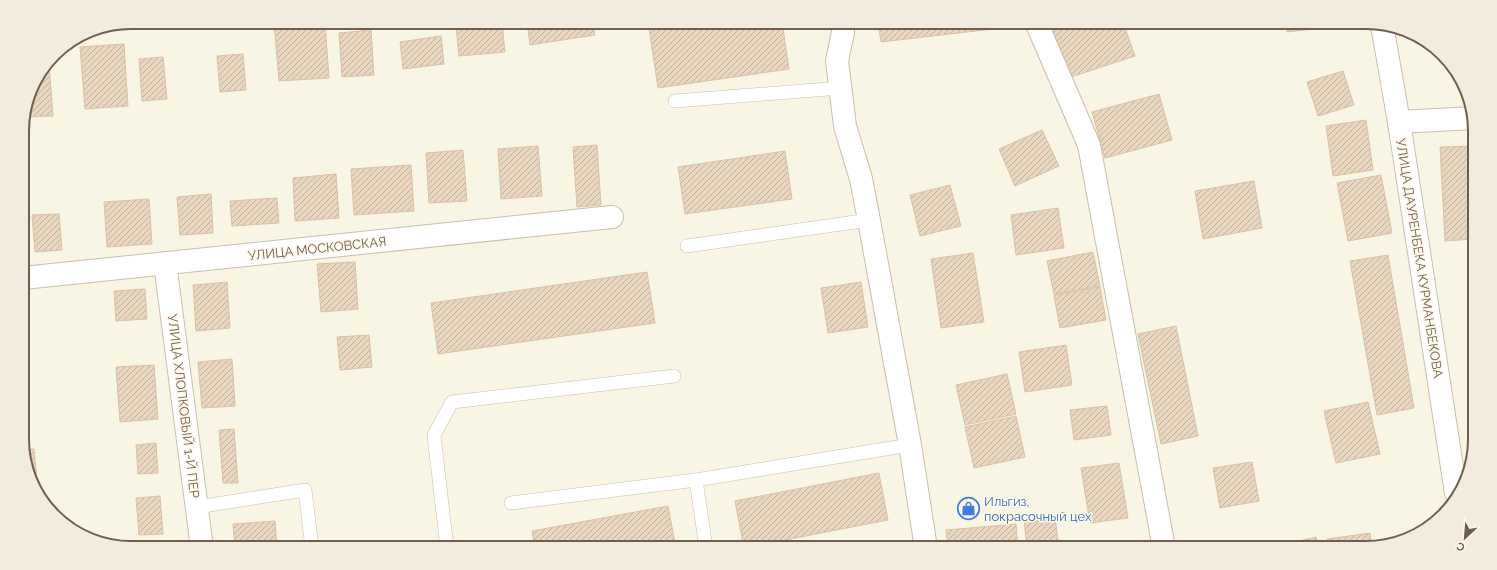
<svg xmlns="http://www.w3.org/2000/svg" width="1497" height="570" font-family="Raleway,sans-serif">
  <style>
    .building { fill: url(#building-hatch); stroke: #dcc1a3 }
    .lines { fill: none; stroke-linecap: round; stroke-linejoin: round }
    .lane-casing { stroke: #c9bead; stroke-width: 14 }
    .street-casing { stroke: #c9bead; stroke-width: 24 }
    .lane { stroke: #fff; stroke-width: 13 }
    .street { stroke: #fff; stroke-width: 22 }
    .labels { text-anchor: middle; stroke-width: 3; stroke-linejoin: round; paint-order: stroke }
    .street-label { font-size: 13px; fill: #6f5f4e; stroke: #fdf8eb }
    .shop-label { font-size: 13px; fill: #366cbe; stroke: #fdf8eb; text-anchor: start }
    .rim { fill: none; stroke: #6f5f4e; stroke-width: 2 }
  </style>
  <defs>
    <pattern id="building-hatch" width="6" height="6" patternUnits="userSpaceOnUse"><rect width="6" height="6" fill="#e9d6be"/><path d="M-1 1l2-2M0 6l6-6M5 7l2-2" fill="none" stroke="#c1b19d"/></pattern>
  </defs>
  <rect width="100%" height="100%" fill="#f9f5e5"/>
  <!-- building -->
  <g class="building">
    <path d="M274,22H325L329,78L279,81Z"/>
    <path d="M494,22H502L505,52L459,56L456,26Z"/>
    <path d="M527,22H592L595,35L530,45Z"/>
    <path d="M691,22H782L789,69L658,88L649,28Z"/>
    <path d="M878,22H1009L1010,27L881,42Z"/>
    <path d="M1049,22H1123L1135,56L1068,78Z"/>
    <path d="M1286,22H1347L1348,25L1287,32Z"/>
    <path d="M371,30L374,75L342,77L339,33Z"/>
    <path d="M441,36L444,64L403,69L400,42Z"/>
    <path d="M124,44L128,106L85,109L80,47Z"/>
    <path d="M243,54L246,90L220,92L217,56Z"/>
    <path d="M163,57L167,99L142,101L139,59Z"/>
    <path d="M48,64H49L53,116L24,117L33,83Z"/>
    <path d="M1343,71L1354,105L1318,116L1307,82Z"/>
    <path d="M1159,94L1172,140L1105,158L1092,112Z"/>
    <path d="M1366,120L1373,170L1333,176L1326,126Z"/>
    <path d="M1042,130L1059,166L1015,186L999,149Z"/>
    <path d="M597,145L601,205L577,207L573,147Z"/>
    <path d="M538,146L542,196L501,199L498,149Z"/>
    <path d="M1474,146V239L1445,241L1440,147Z"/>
    <path d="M463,150L467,201L429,203L426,153Z"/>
    <path d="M785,151L792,199L685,214L678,167Z"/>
    <path d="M411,165L414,211L354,215L351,169Z"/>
    <path d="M336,174L339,218L295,221L293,178Z"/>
    <path d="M1381,175L1392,233L1348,241L1337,183Z"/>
    <path d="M1254,181L1262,228L1203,239L1195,191Z"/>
    <path d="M950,185L961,226L920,236L910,195Z"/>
    <path d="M211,194L213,233L180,235L177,197Z"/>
    <path d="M277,198L279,223L232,226L230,201Z"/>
    <path d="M149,199L152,244L107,247L104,202Z"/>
    <path d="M1058,208L1064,248L1016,255L1011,215Z"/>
    <path d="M59,214L62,250L35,252L32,215Z"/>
    <path d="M1093,252L1100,286L1054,294L1047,261Z"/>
    <path d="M973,253L984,322L941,328L931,259Z"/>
    <path d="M1388,255L1414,408L1377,415L1350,261Z"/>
    <path d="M355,262L358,309L321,312L317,264Z"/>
    <path d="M647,272L655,323L438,354L431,303Z"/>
    <path d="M227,282L230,328L196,331L193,285Z"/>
    <path d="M861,282L868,327L828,333L821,288Z"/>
    <path d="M1100,287L1106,320L1060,328L1054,295Z"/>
    <path d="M145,289L147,319L116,321L114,291Z"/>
    <path d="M1176,326L1198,436L1161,444L1138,334Z"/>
    <path d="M369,335L372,367L340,370L337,337Z"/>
    <path d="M1066,345L1072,385L1025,392L1019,352Z"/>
    <path d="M232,359L235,406L202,408L198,362Z"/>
    <path d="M154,365L158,419L120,422L116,367Z"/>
    <path d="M1007,374L1016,414L965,425L956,385Z"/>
    <path d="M1368,402L1380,454L1336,463L1324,411Z"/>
    <path d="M1107,406L1111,435L1074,440L1070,410Z"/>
    <path d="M1016,416L1025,457L974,468L965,427Z"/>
    <path d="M234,429L238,483H223L219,430Z"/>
    <path d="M156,443L158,473L138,474L136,445Z"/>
    <path d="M34,449L37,480H34L24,460V450Z"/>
    <path d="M1252,462L1259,501L1220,508L1213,468Z"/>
    <path d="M1119,463L1128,518L1090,523L1081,468Z"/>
    <path d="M879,473L888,520L744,548L735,501Z"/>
    <path d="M160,496L163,534L139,535L136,498Z"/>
    <path d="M668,506L675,543L647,548H535L532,531Z"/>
    <path d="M1055,517L1059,548H1027L1024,520Z"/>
    <path d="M275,521L277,548H235L233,524Z"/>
    <path d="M1016,524L1018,548H948L946,530Z"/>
    <path d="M1370,533L1372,548H1329L1327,539Z"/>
    <path d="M1316,537L1319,548H1287L1286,544Z"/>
  </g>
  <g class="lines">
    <defs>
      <g id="lane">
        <path d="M675,101L841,88"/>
        <path d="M687,246L869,220"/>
        <path d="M696,480L910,445"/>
        <path d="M511,503L696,480L706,548"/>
        <path d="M197,507L305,490L312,548"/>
        <path d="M447,548L434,435L452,402L674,376"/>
      </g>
      <g id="street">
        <path d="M843,22V32L837,61L845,126L861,179L869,220L910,445L926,548"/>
        <path d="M1036,22L1089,145L1164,548"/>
        <path d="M1382,25L1399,122L1456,493"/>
        <path d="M1399,122L1474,118"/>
        <path d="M165,263L202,548"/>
        <path d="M23,278L612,217"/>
      </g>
    </defs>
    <!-- lane casing -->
    <use href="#lane" class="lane-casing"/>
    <!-- street casing -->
    <use href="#street" class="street-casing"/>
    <!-- lane -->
    <use href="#lane" class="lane"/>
    <!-- street -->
    <use href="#street" class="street"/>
  </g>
  <!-- icons -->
  <defs>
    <symbol id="shop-ring" viewBox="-11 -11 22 22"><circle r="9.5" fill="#fdf8eb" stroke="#3f7fe0" stroke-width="1.5"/><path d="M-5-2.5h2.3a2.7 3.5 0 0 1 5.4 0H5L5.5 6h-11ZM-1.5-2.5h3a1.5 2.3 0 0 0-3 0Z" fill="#3f7fe0"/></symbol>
  </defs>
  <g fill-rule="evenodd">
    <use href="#shop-ring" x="956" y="496" width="25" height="25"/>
  </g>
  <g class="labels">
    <!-- street labels -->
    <g class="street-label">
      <text transform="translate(317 248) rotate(-6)" y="5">УЛИЦА МОСКОВСКАЯ</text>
      <text transform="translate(1420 258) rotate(81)" y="5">УЛИЦА ДАУРЕНБЕКА КУРМАНБЕКОВА</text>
      <text transform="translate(184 406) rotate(83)" y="5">УЛИЦА ХЛОПКОВЫЙ 1-Й ПЕР</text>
    </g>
    <!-- shop labels -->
    <g class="shop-label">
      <text x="984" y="506">Ильгиз,<tspan x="984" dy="15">покрасочный цех</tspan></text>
    </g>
  </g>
  <!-- crop -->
  <path d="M0 0H1497V570H0ZM131 29H1366A102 102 0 0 1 1468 131V439A102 102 0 0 1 1366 541H131A102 102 0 0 1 29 439V131A102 102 0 0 1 131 29Z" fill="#f2ecde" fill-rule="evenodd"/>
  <path class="rim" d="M131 29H1366A102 102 0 0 1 1468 131V439A102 102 0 0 1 1366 541H131A102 102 0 0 1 29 439V131A102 102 0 0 1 131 29Z"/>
  <!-- north arrow -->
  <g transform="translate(1465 538) rotate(206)" stroke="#fdf8eb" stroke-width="3" paint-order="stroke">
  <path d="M0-3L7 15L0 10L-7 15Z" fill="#6f5f4e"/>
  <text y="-6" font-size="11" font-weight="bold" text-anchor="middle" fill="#6f5f4e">С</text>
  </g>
</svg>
